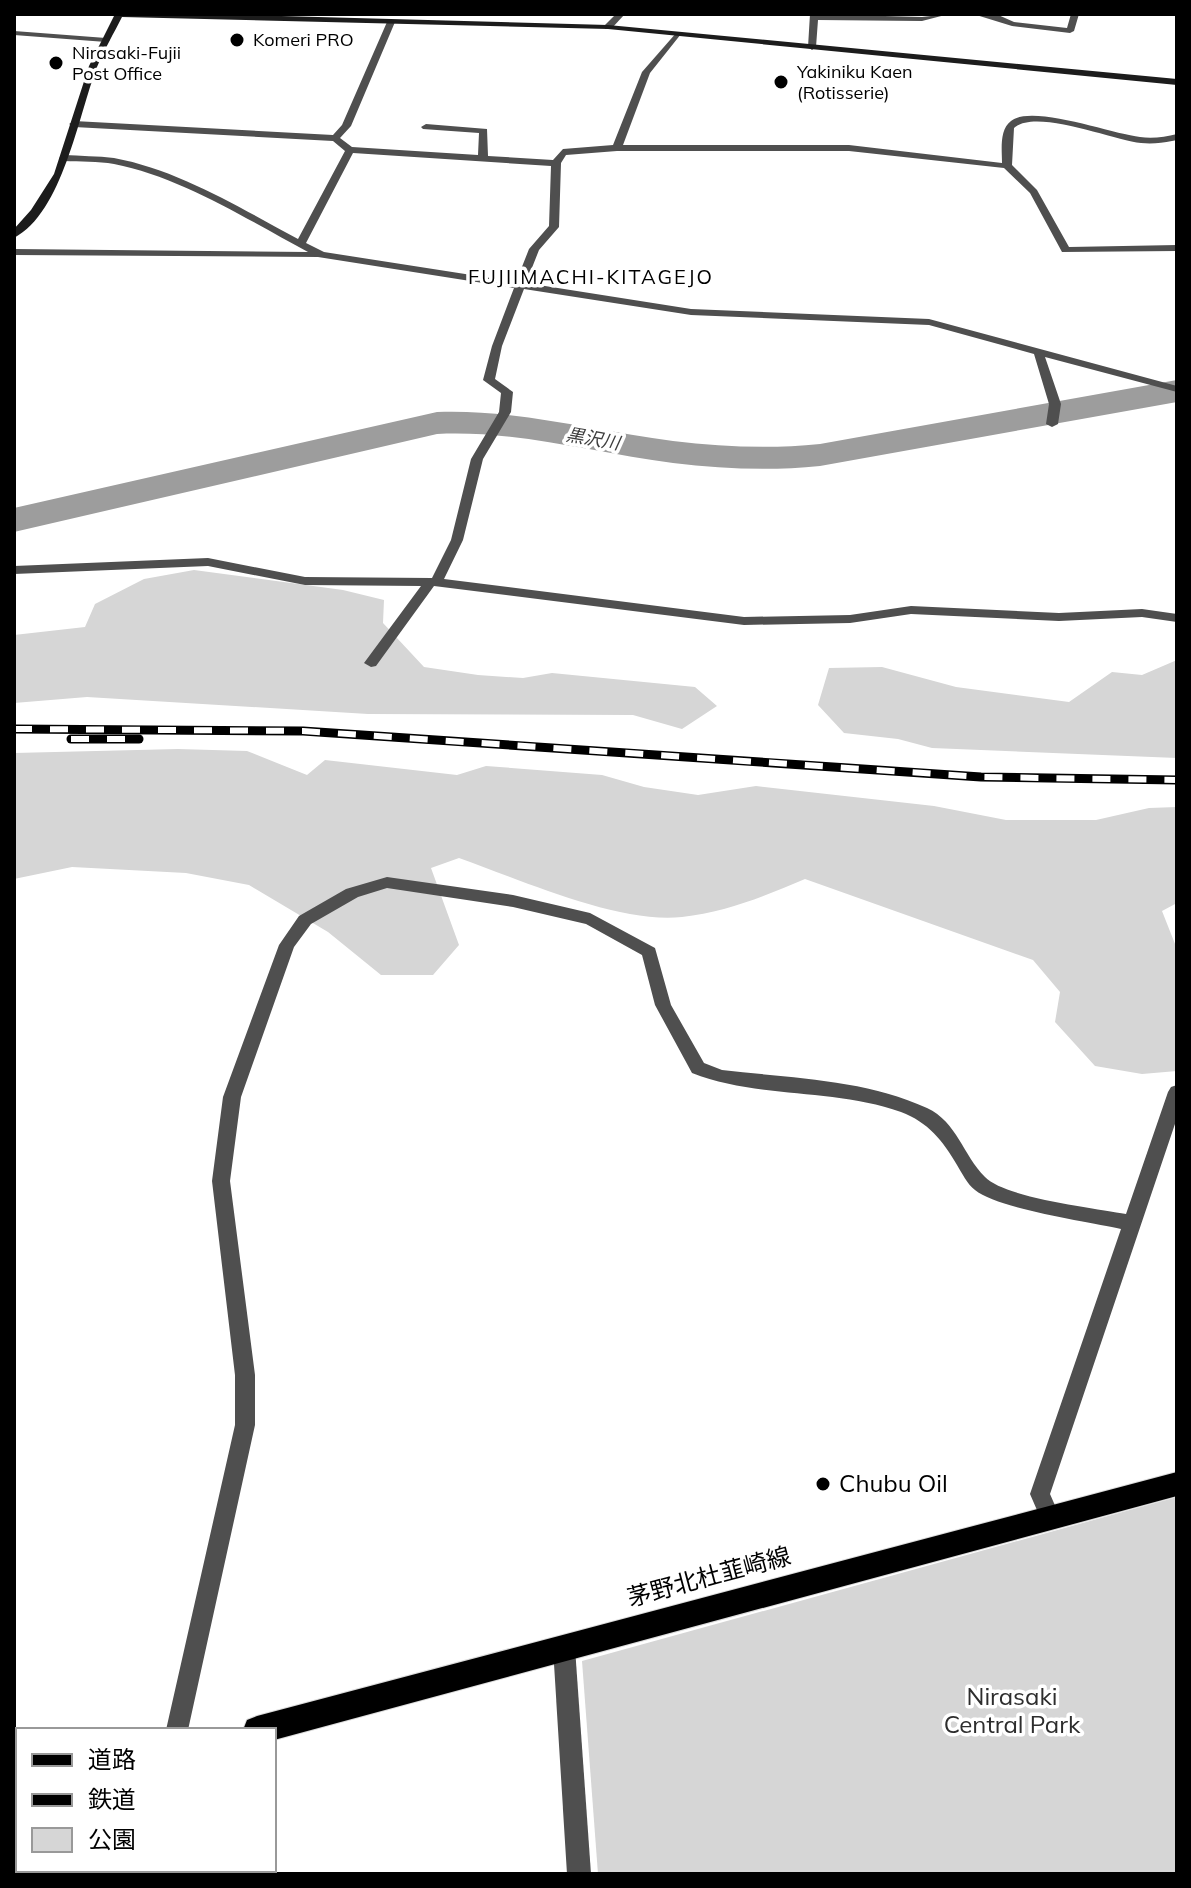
<svg xmlns="http://www.w3.org/2000/svg" width="1191" height="1888" font-family="Mulish,'Noto Sans JP',sans-serif">
  <style>
    .green { fill: #d6d6d6 }
    .lines { fill: none; stroke-linecap: round; stroke-linejoin: round }
    .river { fill: #9d9d9d; fill-rule: evenodd }
    .primary-casing { stroke: #dbdbdb; stroke-width: 2 }
    .street { fill: #4f4f4f; fill-rule: evenodd }
    .secondary { fill: #1c1c1c; fill-rule: evenodd }
    .primary { fill: #000; fill-rule: evenodd }
    .rail-casing { stroke: #000; stroke-width: 9 }
    .rail { stroke: #fff; stroke-width: 6; stroke-dasharray: 18; stroke-linecap: butt }
    .poi-dot { fill: #000; stroke: #fff; stroke-width: 3 }
    .labels { text-anchor: middle; stroke-width: 7; stroke-linejoin: round; paint-order: stroke }
    .far-poi-label { font-size: 18px; fill: #000; stroke: #fff; text-anchor: start }
    .far-water-label { font-size: 18px; font-style: italic; fill: #3e3e3e; stroke: #fff }
    .far-quarter-label { font-size: 20px; letter-spacing: 2px; fill: #000; stroke: #fff }
    .near-poi-label { font-size: 24px; fill: #000; stroke: #fff; text-anchor: start }
    .near-street-label { font-size: 24px; fill: #000; stroke: #fff }
    .near-park-label { font-size: 24px; fill: #2d2d2d; stroke: #fff }
  </style>
  <rect width="100%" height="100%" fill="#fff"/>
  <!-- green -->
  <g class="green">
    <path d="M194,570L343,590L384,600L383,623L424,667L478,675L523,678L552,673L695,687L717,706L682,729L633,715L368,714L87,697L14,703V635L85,627L95,604L144,579Z"/>
    <path d="M1177,660V758L932,748L898,739L844,733L818,705L829,668L882,667L956,687L1069,702L1112,672L1142,675Z"/>
    <path d="M178,749L247,751L307,775L325,760L457,775L486,766L602,775L644,787L698,795L756,786L934,806L1006,820H1096L1149,808L1177,807V903L1162,911L1177,949V1071L1142,1074L1095,1066L1055,1022L1060,992L1033,960L805,879C765,896 726,912 682,917C618,924 521,880 459,858L431,868L459,945L433,975H381L328,932L249,885L186,873L72,867L14,879V753Z"/>
    <path d="M1177,1497V1874H598L582,1661Z"/>
  </g>
  <g class="lines">
    <!-- river -->
    <path class="river" d="M1177,380V402L820,466C771,471 723,469 673,463C594,453 517,430 437,434L14,532V508L437,412C517,409 594,431 673,441C723,447 771,449 820,444Z"/>
    <defs>
      <g id="primary">
        <path d="M1177,1472V1496L274,1740V1730H243L247,1720L257,1716Z"/>
        <rect x="14" y="1749" width="4" height="28"/>
      </g>
    </defs>
    <!-- primary casing -->
    <use href="#primary" class="primary-casing"/>
    <!-- street -->
    <g class="street">
      <path d="M616,14H625L611,29H605V25Z"/>
      <path d="M810,14L922,17L949,14L922,21L818,20L816,47L812,50L808,47Z"/>
      <path d="M973,14H996L1014,22L1067,28L1071,14H1079L1074,31L1070,33L1012,26Z"/>
      <path d="M391,20L395,22L351,126L340,138L352,147L478,155L479,133L423,129L421,127L426,124L487,129L488,156L553,160L563,149L613,145L642,72L677,32L681,34L650,73L623,145H849L1002,163C1002,150 999,130 1011,121C1032,104 1112,134 1140,137C1152,139 1165,137 1177,134V140L1172,141C1162,143 1152,144 1141,143C1113,140 1035,108 1014,128L1012,165L1037,190L1069,247L1177,245V251L1062,252L1030,193L1004,168L849,151H617L566,155L561,163L559,227L539,250L526,283L691,309L929,319L1177,386V392L1045,357L1061,404L1058,424L1052,427L1046,424L1049,404L1034,354L929,325L691,315L524,289L502,346L495,379L513,392L511,412L483,459L463,540L444,579L744,617L850,615L911,606L1059,613L1142,609L1177,614V622L1142,617L1059,621L911,614L850,623L744,625L434,586L376,666L371,667L364,663L421,586L305,585L208,566L14,574V566L208,558L305,577L432,578L451,540L471,459L499,412L501,393L483,380L492,346L514,288L318,257L14,255V249L308,252C248,220 181,177 114,164C98,161 80,162 64,161L59,158L64,155C80,156 98,156 114,158C179,170 240,208 298,239L345,151L333,141L74,127L69,124L74,121L333,135L342,125L387,22ZM353,153L551,166L549,226L529,249L516,282L324,252L306,243Z"/>
      <path d="M14,31L106,38L110,40L106,42L14,35Z"/>
      <path d="M387,877L513,895L590,913L655,948L671,1005L704,1063L722,1070C789,1078 865,1079 927,1108C957,1122 963,1155 985,1177C1005,1198 1095,1208 1126,1214L1168,1092L1171,1087L1177,1085V1118L1050,1494L1060,1517L1057,1524L1050,1527L1043,1524L1030,1494L1121,1229C1089,1222 998,1209 975,1190C967,1184 962,1173 957,1165C943,1141 928,1122 901,1112C834,1088 758,1099 692,1073L655,1005L642,955L586,924L513,907L387,888L358,897L311,924L294,947L241,1097L230,1181L255,1375V1425L188,1730H166L235,1425V1375L212,1181L223,1097L279,945L299,916L346,889Z"/>
      <path d="M564,1637L572,1640L575,1648L591,1874H567L553,1648L556,1640Z"/>
      <path d="M138,1870H162L161,1874H137Z"/>
    </g>
    <!-- secondary -->
    <path class="secondary" d="M115,14H211L608,25L1177,79V85L608,29L122,17C114,33 104,50 97,67C78,116 63,212 14,238V229L31,210L54,174L89,66Z"/>
    <!-- primary -->
    <use href="#primary" class="primary"/>
    <defs>
      <g id="rail">
        <path d="M14,729L303,731L981,777L1177,780"/>
        <path d="M71,739H139"/>
      </g>
    </defs>
    <!-- rail casing -->
    <use href="#rail" class="rail-casing"/>
    <!-- rail -->
    <use href="#rail" class="rail"/>
  </g>
  <!-- markers -->
  <g class="poi-dot">
    <circle cx="237" cy="40" r="8"/>
    <circle cx="56" cy="63" r="8"/>
    <circle cx="781" cy="82" r="8"/>
    <circle cx="823" cy="1484" r="8"/>
  </g>
  <g class="labels">
    <!-- far-poi labels -->
    <g class="far-poi-label">
      <text x="253" y="46">Komeri PRO</text>
      <text x="72" y="59">Nirasaki-Fujii<tspan x="72" dy="21">Post Office</tspan></text>
      <text x="797" y="78">Yakiniku Kaen<tspan x="797" dy="21">(Rotisserie)</tspan></text>
    </g>
    <!-- far-water labels -->
    <g class="far-water-label">
      <text transform="translate(593 439) rotate(10)" y="6">黒沢川</text>
    </g>
    <!-- far-quarter labels -->
    <g class="far-quarter-label">
      <text x="591" y="284">FUJIIMACHI-KITAGEJO</text>
    </g>
    <!-- near-poi labels -->
    <g class="near-poi-label">
      <text x="839" y="1492">Chubu Oil</text>
    </g>
    <!-- near-street labels -->
    <g class="near-street-label">
      <text transform="translate(709 1577) rotate(-15)" y="8">茅野北杜韮崎線</text>
    </g>
    <!-- near-park labels -->
    <g class="near-park-label">
      <text x="1012" y="1705">Nirasaki<tspan x="1012" dy="28">Central Park</tspan></text>
    </g>
  </g>
  <!-- border -->
  <rect width="1191" height="1888" fill="none" stroke="#000000" stroke-width="32"/>
  <!-- legend -->
  <rect x="16" y="1728" width="260" height="144" fill="#ffffff" stroke="#999999" stroke-width="2"/>
  <rect x="32" y="1754" width="40" height="12" fill="#000000" stroke="#999999" stroke-width="2"/>
  <text x="88" y="1768" font-size="24" fill="#000000">道路</text>
  <rect x="32" y="1794" width="40" height="12" fill="#000000" stroke="#999999" stroke-width="2"/>
  <text x="88" y="1808" font-size="24" fill="#000000">鉄道</text>
  <rect x="32" y="1828" width="40" height="24" fill="#d6d6d6" stroke="#999999" stroke-width="2"/>
  <text x="88" y="1848" font-size="24" fill="#000000">公園</text>
</svg>
